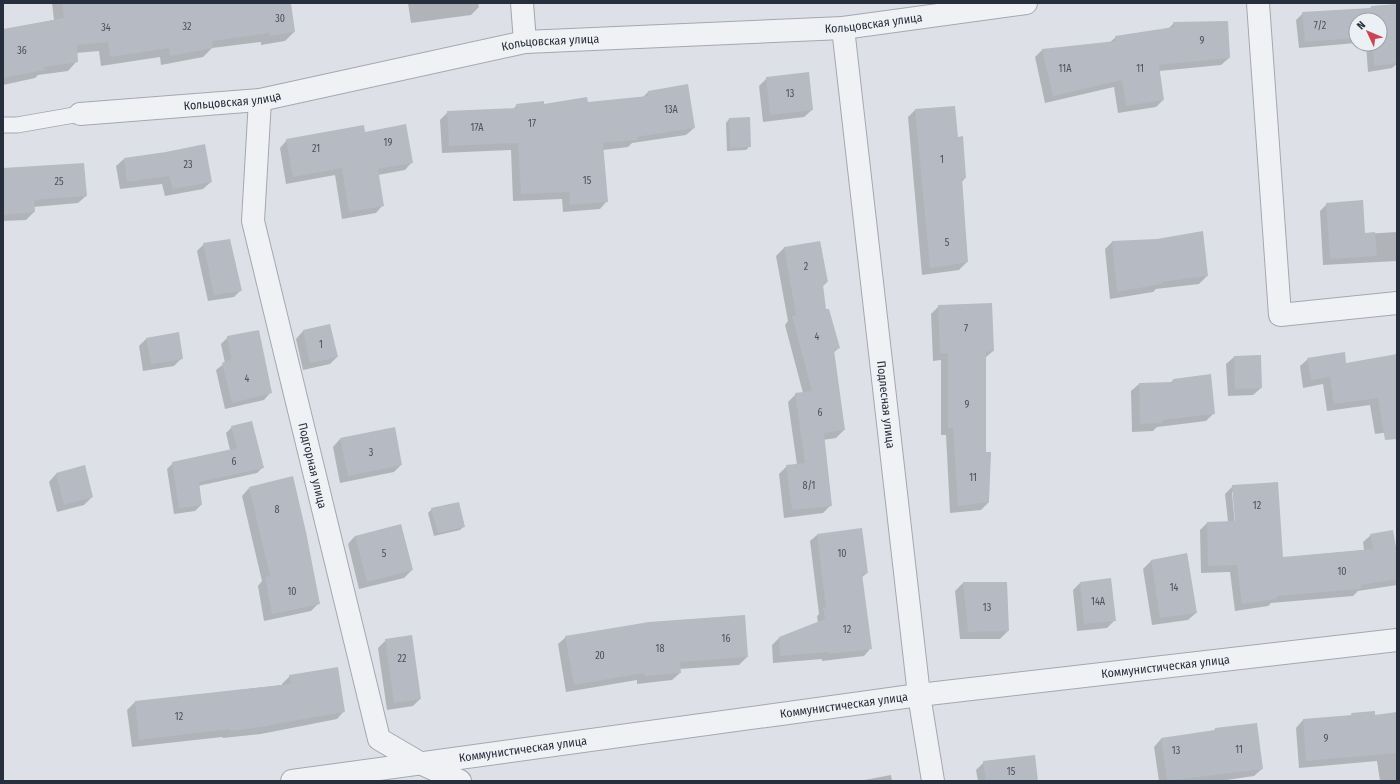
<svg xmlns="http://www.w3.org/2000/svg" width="1400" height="784" font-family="'Fira Sans Condensed',sans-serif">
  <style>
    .shadow { fill: #0003; fill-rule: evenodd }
    .building { fill: #b5bac3 }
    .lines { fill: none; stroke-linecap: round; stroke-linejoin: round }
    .lane-casing { stroke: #a3a8b0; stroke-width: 17 }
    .street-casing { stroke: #a3a8b0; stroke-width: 24 }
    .lane { stroke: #f0f1f5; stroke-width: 15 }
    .street { stroke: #f0f1f5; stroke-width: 22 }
    .labels { text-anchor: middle; stroke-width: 4; stroke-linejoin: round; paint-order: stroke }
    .number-label { font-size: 10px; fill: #4a525e }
    .street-label { font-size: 12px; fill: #272f3c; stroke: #ecf0f4 }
  </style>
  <rect width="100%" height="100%" fill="#dde1e7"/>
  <!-- shadow -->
  <g class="shadow">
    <path d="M52,3H290L294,32L285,41L261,45V42L212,48L203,57L161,65L160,57L101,66L99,51L76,53L77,61L68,71L38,75L35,78L3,85V30L54,20Z"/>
    <path d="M408,3H478L479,7L471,15L411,23Z"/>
    <path d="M1397,5V64L1392,68L1368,72L1366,44H1380V20H1356V43L1299,48L1296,20L1303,13L1369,9L1371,7Z"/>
    <path d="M1174,23L1229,58L1221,65L1159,71L1163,100L1156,107L1118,113L1114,87L1045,103L1035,57L1042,50L1109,43L1116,37L1168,29Z"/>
    <path d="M767,78L812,110L804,117L763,122L759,86Z"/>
    <path d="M648,92L694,128L686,135L632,143L628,147L603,150L607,201L600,209L563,212L562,199L513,201L511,150L442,153L440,120L448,112L513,109L517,105L587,103L643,97Z"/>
    <path d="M915,110L957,138L965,178L962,182L967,262L959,270L922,275L908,117Z"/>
    <path d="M729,119L750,146L746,150L727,151L726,123Z"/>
    <path d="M365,133L412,162L405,170L378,175L383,205L376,213L342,219L335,175L286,184L280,148L287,140Z"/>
    <path d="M124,159L211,182L203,189L165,196L162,184L120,189L116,166Z"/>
    <path d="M3,170L86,196L78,203L33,207L34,212L26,220L3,221Z"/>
    <path d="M1327,204L1364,234L1397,232V261L1323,265L1320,211Z"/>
    <path d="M820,242L827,282L822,287L825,310L839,348L833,353L844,430L836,438L823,440L831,505L823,513L784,518L779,474L787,466L797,465L788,402L796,394L803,393L785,325L788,321L776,256L784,248Z"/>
    <path d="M1112,242L1207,276L1199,284L1156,289L1153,292L1110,299L1105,249Z"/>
    <path d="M204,244L240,291L234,297L208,301L197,251Z"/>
    <path d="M939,306L993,351L985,358V453L989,502L981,510L950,513L946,435H941V360L933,361L931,314Z"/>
    <path d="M303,331L337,357L330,364L303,370L296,339Z"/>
    <path d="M228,337L270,393L264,400L225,409L216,370L225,363L221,344Z"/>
    <path d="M146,339L182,358L174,366L143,371L139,346Z"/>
    <path d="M1397,355V431L1375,434L1370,405L1327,411L1323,384L1303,388L1300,366L1308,359L1345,364Z"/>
    <path d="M1234,357L1261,388L1253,395L1228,396L1226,364Z"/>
    <path d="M1173,380L1214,413L1206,421L1157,427L1153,431L1132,432L1131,391L1139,384L1170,383Z"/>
    <path d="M232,427L263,467L257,473L198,486L201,505L195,511L174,514L167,469L173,463L230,450L226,433Z"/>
    <path d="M340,439L401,465L394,472L340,483L333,447Z"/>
    <path d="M56,474L92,497L84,505L57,512L49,482Z"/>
    <path d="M1233,486L1282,558L1364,550L1363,542L1371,535L1395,546L1397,545V585L1358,591L1353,596L1271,603L1268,606L1235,611L1230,572L1201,573L1200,530L1207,523L1228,522L1225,494ZM1232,492H1234L1237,526H1235Z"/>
    <path d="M249,488L319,603L311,611L264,621L258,586L262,581L242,496Z"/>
    <path d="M432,509L464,526L460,530L434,536L428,513Z"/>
    <path d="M817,535L867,573L861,578L870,649L864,656L822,661V659L773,663L772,645L779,638L818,623L817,616L819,614L810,541Z"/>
    <path d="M355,536L412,570L404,578L359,589L348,544Z"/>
    <path d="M1187,554L1196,613L1188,620L1152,625L1143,569L1151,561Z"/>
    <path d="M963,583H1006L1008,631L1000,639H960L955,591Z"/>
    <path d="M1080,583L1114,621L1107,628L1077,631L1073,590Z"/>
    <path d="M566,637L747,657L739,665L679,669L680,673L672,680L637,684V680L566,692L558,644Z"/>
    <path d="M386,640L420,699L413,706L387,710L378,648Z"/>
    <path d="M290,676L344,711L337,719L261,734L223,738L222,737L132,747L127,710L135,702L282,685V684Z"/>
    <path d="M1397,713V781H1380L1377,761L1299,768L1296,728L1303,720L1350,716L1352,714L1374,716Z"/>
    <path d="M1215,729L1262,769L1254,776L1220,781H1159L1154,747L1161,739L1212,732Z"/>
    <path d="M984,762L1037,781H978L976,770Z"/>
    <path d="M891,775L892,781H859Z"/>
  </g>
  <!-- building -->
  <g class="building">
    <path d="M62,3H291L295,32L270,36V33L212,41L213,48L170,56L169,48L110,57L108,42L77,45L78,62L44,67L45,70L3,78V29L64,18Z"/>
    <path d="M1397,4V63L1374,66L1373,44H1380V20H1356V38L1305,42L1302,12L1371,8V6Z"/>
    <path d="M1228,21L1230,58L1159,65L1164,100L1126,106L1122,80L1053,96L1042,49L1116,41L1115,36L1174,27L1173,22Z"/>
    <path d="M809,72L813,110L770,115L766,77Z"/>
    <path d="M688,84L695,128L637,137V140L603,143L608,202L570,205L569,192L521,194L518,143L449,146L447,111L517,108L516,104L544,101V104L587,97L588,102L648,96V91Z"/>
    <path d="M955,106L958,137L963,136L966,178L962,179L968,262L930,268L915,109Z"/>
    <path d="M750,117L751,147L730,148L729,118Z"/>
    <path d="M406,124L413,163L378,169L384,206L349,212L342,168L293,177L286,139L364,125L365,132Z"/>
    <path d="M205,144L212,182L173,189L169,176L127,182L124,158L166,152Z"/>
    <path d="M84,163L87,196L34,200L35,212L3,215V168Z"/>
    <path d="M1363,200L1365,233L1375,232L1377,256L1330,259L1326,203Z"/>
    <path d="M1203,231L1208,276L1161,282L1162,284L1117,292L1112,241L1157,239Z"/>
    <path d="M230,239L242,291L214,295L203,243Z"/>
    <path d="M820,241L828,282L824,283V285H823L826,309H829L840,348L834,350L845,430L824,433L832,506L792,510L786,465L805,463L795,393L812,391L792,316L796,315L784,247Z"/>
    <path d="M992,303L994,351L986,352V452H991L989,502L958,506L953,428H948V353H940L938,305Z"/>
    <path d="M330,324L338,357L310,363L303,330Z"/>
    <path d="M259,330L272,393L232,403L222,363L231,359L227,336Z"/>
    <path d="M179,332L183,359L151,364L146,338Z"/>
    <path d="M1345,352L1346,363L1397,354V439L1385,440L1378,398L1334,404L1330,377L1311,380L1307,358Z"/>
    <path d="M1261,355L1262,388L1235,389L1234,356Z"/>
    <path d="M1211,374L1215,414L1162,420V423L1140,424L1139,383L1173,382V379Z"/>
    <path d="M252,421L264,468L199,482L202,505L179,508L172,462L237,448L231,426Z"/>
    <path d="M395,427L402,465L348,476L340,438Z"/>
    <path d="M85,465L93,497L64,505L56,473Z"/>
    <path d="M293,476L306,532L320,604L272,614L265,577L270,576L249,487Z"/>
    <path d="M1278,482L1283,557L1373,549L1370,534L1393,530L1397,553V579L1361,585V589L1277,596V599L1242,604L1237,565L1208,566L1207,522L1235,521L1232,485Z"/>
    <path d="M459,502L465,527L438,533L431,508Z"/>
    <path d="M401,524L413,570L367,582L355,536Z"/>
    <path d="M862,528L868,573L862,574L872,649L829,654L828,652L780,656L779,637L825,619L823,608H826L817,534Z"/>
    <path d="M1187,553L1197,613L1160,618L1151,560Z"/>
    <path d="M1111,578L1116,621L1084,624L1080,582Z"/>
    <path d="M963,582H1007L1009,631L968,632Z"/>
    <path d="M745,615L748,657L680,662L681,673L645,676L644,673L574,685L565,636L649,622Z"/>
    <path d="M412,635L421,699L394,703L385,639Z"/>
    <path d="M338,667L345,712L270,725V726L230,731V729L139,740L135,701L291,684L289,675Z"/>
    <path d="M1375,711V715L1397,712V753L1306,761L1303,719L1352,715L1351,713Z"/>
    <path d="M1257,723L1263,769L1167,781L1161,738L1215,730V728Z"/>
    <path d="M1035,755L1038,781H986L983,761Z"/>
  </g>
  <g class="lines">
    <defs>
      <path id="lane" d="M3,125H17L80,114"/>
      <g id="street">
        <path d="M522,3L525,42"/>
        <path d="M1258,3L1280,315L1397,303"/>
        <path id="s1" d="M843,28L919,695L933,781"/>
        <path id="s2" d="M260,100L253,221L379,739L420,763L460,781"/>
        <path id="s3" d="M80,114L260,100L525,42L843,28L1026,3"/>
        <path id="s4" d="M292,781L919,695L1397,640"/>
      </g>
    </defs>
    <!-- lane casing -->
    <use href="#lane" class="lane-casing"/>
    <!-- street casing -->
    <use href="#street" class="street-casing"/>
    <!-- lane -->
    <use href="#lane" class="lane"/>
    <!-- street -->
    <use href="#street" class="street"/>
  </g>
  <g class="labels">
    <!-- number labels -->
    <g class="number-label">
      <text x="280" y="22">30</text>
      <text x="1320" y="29">7/2</text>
      <text x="187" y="30">32</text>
      <text x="106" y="31">34</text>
      <text x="1202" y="44">9</text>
      <text x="22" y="54">36</text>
      <text x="1065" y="72">11А</text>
      <text x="1140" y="72">11</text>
      <text x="790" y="97">13</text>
      <text x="671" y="113">13А</text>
      <text x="532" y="127">17</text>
      <text x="477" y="131">17А</text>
      <text x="388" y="146">19</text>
      <text x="316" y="152">21</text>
      <text x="942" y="163">1</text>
      <text x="188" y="168">23</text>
      <text x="587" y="184">15</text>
      <text x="59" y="185">25</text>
      <text x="947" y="246">5</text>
      <text x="806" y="270">2</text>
      <text x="966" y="332">7</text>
      <text x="817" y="340">4</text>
      <text x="321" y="348">1</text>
      <text x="247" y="382">4</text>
      <text x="967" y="408">9</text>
      <text x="820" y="416">6</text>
      <text x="371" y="456">3</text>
      <text x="234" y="465">6</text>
      <text x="973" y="481">11</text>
      <text x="809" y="489">8/1</text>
      <text x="1257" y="509">12</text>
      <text x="277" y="513">8</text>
      <text x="384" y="557">5</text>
      <text x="842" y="557">10</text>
      <text x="1342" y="575">10</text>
      <text x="1174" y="591">14</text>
      <text x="292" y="595">10</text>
      <text x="1098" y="605">14А</text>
      <text x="987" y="611">13</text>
      <text x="847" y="633">12</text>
      <text x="726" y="642">16</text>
      <text x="660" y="652">18</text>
      <text x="600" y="659">20</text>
      <text x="402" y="662">22</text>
      <text x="179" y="720">12</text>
      <text x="1326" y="742">9</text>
      <text x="1239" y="753">11</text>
      <text x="1176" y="754">13</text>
      <text x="1011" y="775">15</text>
    </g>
    <!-- street labels -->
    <g class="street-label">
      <text dy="4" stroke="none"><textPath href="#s3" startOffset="801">Кольцовская улица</textPath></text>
      <text dy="4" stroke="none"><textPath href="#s3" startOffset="477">Кольцовская улица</textPath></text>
      <text dy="4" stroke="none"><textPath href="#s3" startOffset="153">Кольцовская улица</textPath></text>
      <text dy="4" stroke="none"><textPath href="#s1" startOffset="379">Подлесная улица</textPath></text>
      <text dy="4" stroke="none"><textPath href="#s2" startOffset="373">Подгорная улица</textPath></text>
      <text dy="4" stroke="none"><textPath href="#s4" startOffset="881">Коммунистическая улица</textPath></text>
      <text dy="4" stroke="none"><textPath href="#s4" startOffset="557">Коммунистическая улица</textPath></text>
      <text dy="4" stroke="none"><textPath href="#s4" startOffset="233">Коммунистическая улица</textPath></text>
    </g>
  </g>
  <!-- border -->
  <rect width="1400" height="784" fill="none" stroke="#272f3c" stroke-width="8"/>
  <!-- north arrow -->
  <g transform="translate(1368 32) rotate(314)"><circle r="19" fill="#ecf0f4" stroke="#9da3aa"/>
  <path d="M0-3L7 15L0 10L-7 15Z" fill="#c94556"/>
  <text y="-6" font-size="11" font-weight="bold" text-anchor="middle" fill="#272f3c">N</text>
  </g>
</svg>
